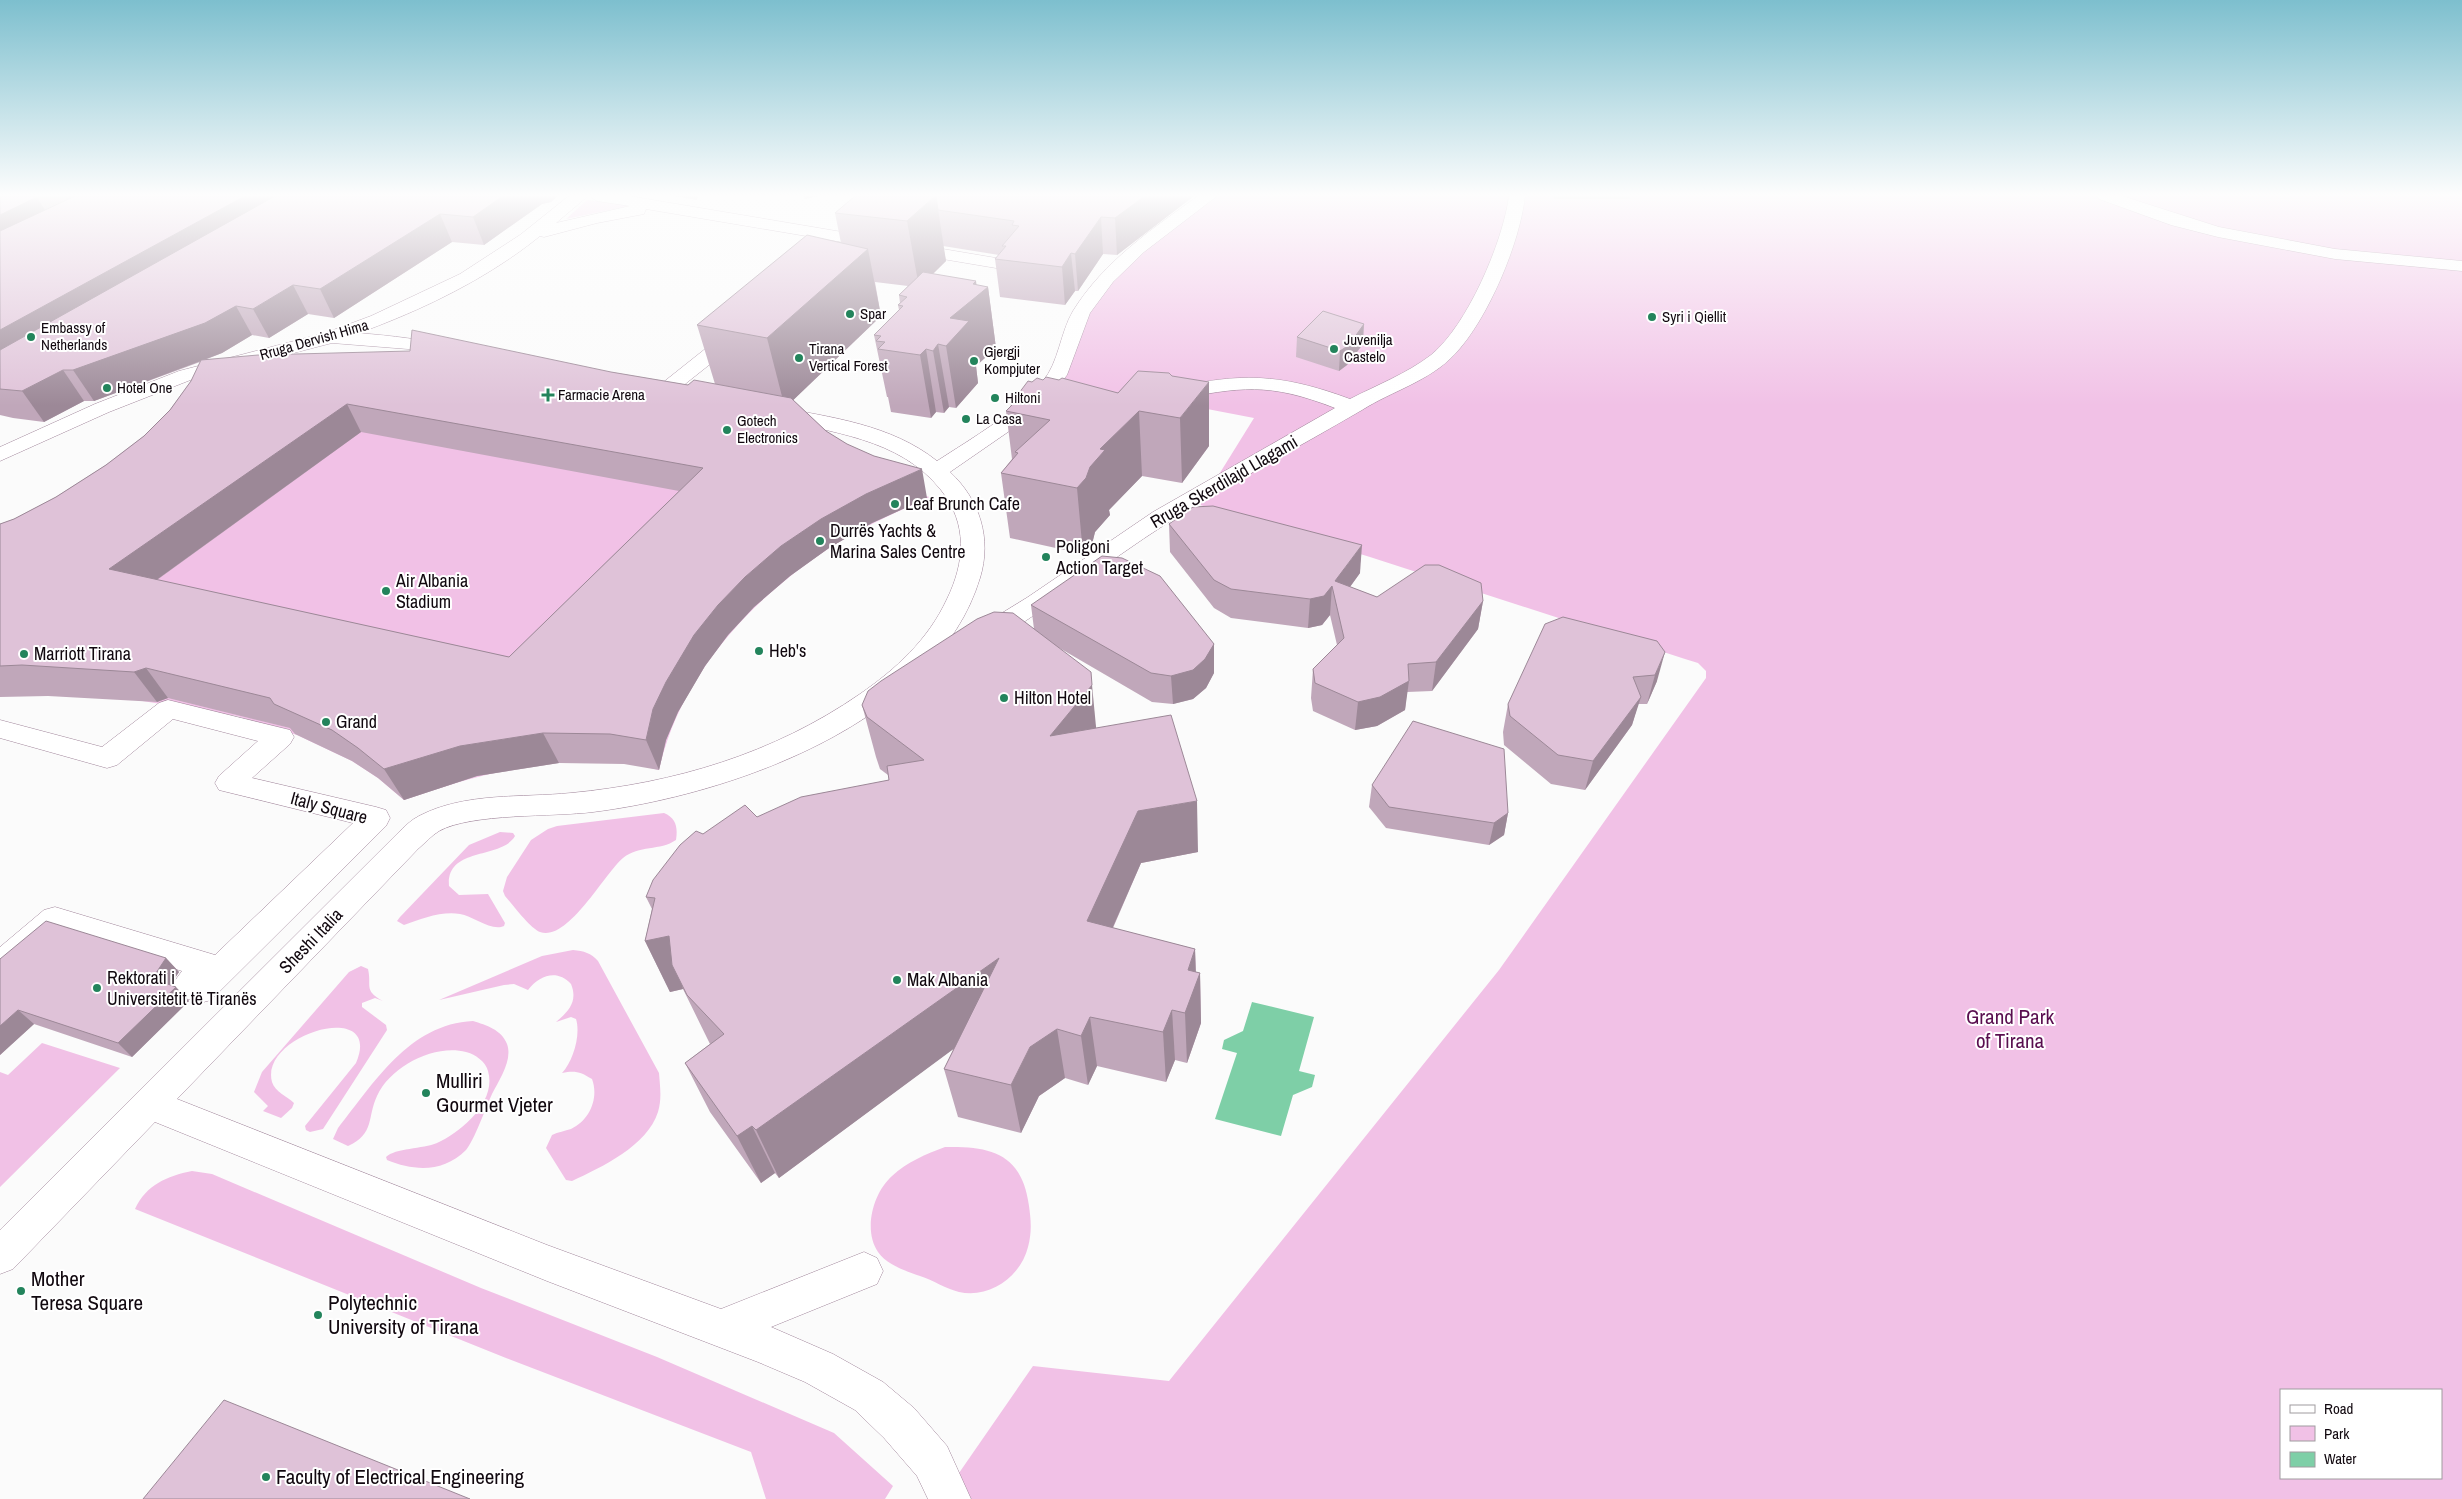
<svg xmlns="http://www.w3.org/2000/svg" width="2462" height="1499" font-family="'Archivo Narrow',sans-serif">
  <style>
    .green { fill: #f1c1e6; fill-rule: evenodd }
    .water { fill: #7ecfa7 }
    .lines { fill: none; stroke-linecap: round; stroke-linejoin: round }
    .minor-casing { stroke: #a1869b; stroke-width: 1 }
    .minor { fill: #fff; fill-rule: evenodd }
    .wall { fill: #c0a7ba; fill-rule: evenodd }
    .shaded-wall { fill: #9c8897 }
    .building { fill: #dfc2d8; stroke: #9c8897; fill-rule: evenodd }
    .poi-dot { fill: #23845c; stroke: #fff; stroke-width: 2 }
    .labels { text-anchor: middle; stroke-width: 4; stroke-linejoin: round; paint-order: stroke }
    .far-poi-label { font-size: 15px; fill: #11080f; stroke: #fff; text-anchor: start }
    .far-street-label { font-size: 15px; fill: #11080f; stroke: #fff }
    .street-label { font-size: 18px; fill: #11080f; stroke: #fff }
    .poi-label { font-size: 18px; fill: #11080f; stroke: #fff; text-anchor: start }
    .near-park-label { font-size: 21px; fill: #590e4f; stroke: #fff }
    .near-poi-label { font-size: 21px; fill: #11080f; stroke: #fff; text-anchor: start }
  </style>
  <rect width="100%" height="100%" fill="#fbfbfb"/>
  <!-- green -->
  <g class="green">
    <path d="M1209,196H2462V1499H941L1033,1366L1169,1381L1499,970L1706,678V671L1698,663L1685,659L1370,557L1200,505L1254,418L1150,398L1048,388L1093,292ZM2281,1390H2441V1478H2281Z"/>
    <path d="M587,200L628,205L629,206L566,219Z"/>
    <path d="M208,409L914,494L930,497C895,513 860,528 828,549C749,601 680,676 659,770C575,747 483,772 404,800L378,778L352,761L297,735L237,716L136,700L0,565Z"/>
    <path d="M664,813C676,818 678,827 676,840C660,851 639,845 623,858C604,874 568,942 540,932C530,928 513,905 505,896L503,891L507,877L531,840L548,829L557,826Z"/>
    <path d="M500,832L513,833L515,836C501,860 446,846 449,886L459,895L488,894L505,923L504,926C492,932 473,916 460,914C441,911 421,919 404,925L397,921L400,917L469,845Z"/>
    <path d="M573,950C584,951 591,953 598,961L659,1073C660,1086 662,1099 658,1112C647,1146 602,1167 572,1181L566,1180L546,1148L552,1135C558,1132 565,1131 571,1129C590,1120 599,1098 592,1079C581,1072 575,1070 562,1073C573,1061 581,1035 576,1019L571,1017L556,1022C569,1011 578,1001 571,984C557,969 540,975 528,990L514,984L504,985L439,1000L542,956Z"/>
    <path d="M361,966L368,969C372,986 363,990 383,1001L375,998L362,1003V1007L386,1025L387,1030L323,1129L310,1132L306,1130L305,1126L356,1063C384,998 259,1034 272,1082C275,1092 287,1096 294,1103L292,1108L281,1118L263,1111L268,1106L254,1092L262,1072L349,972Z"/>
    <path d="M473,1021C486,1025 502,1030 507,1044C513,1060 499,1080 492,1094C486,1107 474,1141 466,1150C443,1173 414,1171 387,1160L386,1157C395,1148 423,1149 437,1143C461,1132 497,1102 488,1071C486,1062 475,1054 466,1052C434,1044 391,1066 377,1096C367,1117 375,1134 348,1146L333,1139L338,1128C374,1083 409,1024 473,1021Z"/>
    <path d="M42,1043L120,1068L0,1187V1072L8,1075Z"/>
    <path d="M945,1147C992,1146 1022,1154 1029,1206C1031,1220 1032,1232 1028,1247C1021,1276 990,1299 959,1292C946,1289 933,1280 920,1276C906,1271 887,1265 878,1252C863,1230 873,1193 892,1176C907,1162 926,1154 945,1147Z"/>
    <path d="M192,1171L212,1174L481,1288L657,1357L834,1433L893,1486L885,1499H766L751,1452L506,1358L135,1209C146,1185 167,1176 192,1171Z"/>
  </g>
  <!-- water -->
  <path class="water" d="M1252,1002L1314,1017L1299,1071L1315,1075L1312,1087L1293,1095L1281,1136L1215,1119L1237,1053L1222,1049L1224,1040L1243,1031Z"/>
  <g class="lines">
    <defs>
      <g id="minor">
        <path d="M569,196H588L556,223L630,206L597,201L589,196H629L1002,259L1008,260L1011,264L1008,268L1002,269L646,209L644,214L597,223L544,237L540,236C487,279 422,310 359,333C392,336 423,339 454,347L457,351L454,355L447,357L408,349L332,343L193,379L109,412L0,461V447L95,404L179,371L325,333L371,316L460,274L520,235Z"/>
        <path d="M1198,196H1217L1144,252L1113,282L1090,313L1067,375L1048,399L1021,423L950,472C980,500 992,539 980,578C936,724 729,795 593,812C554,817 471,813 439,831C431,836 425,843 418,849L177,1099L547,1245L721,1309L864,1252L877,1258L883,1271L877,1284L771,1327L833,1354L883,1382L914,1408L947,1446L971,1499H928L917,1476L884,1438L855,1410L805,1382L758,1362L547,1281L155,1122L13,1269L0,1274V1230L398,833C404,827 411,820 419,816C465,792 522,798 571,793C675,783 773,754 860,694C896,669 928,640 947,599C965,562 968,524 941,490C899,437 830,433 769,417L766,413L769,409L776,407C831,417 892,425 937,461C974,437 1014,414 1043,381C1059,362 1060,333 1073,311C1104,261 1151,230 1198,196Z"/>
        <path d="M1509,196H1525C1520,243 1488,319 1455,354C1430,381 1392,391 1362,410C1307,442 1250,473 1195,506C1125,547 1063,599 994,641L985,643L976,641L972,635L976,629L1028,597L1153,512L1335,408C1268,382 1241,387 1173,400L1166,398L1163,394L1166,390C1238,372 1280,373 1350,399C1377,385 1406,374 1431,355C1467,326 1503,242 1509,196Z"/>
        <path d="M2097,196H2122L2219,227L2335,249L2462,261V271L2335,259L2218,237L2171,225L2099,199Z"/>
        <path d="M736,328L743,330L746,334L743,338L670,396L663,398L656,396L653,392L656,388L729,330Z"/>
        <path d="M168,700L290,730L294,737L290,744L252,778L376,807L386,810L390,818L386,826L211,1000L200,1003L176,995L171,986L182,971L60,933L11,975L0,979V947L44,910L55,907L215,955L353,823L219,790L215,783L219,776L258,741L173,719L117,765L107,768L0,738V720L102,747L159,703Z"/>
      </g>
    </defs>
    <!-- minor casing -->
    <use href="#minor" class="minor-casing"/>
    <!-- minor -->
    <use href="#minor" class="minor"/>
  </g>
  <!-- wall -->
  <g class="wall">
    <path d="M0,196H557L551,202L542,204L484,245L452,242L334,318L308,314L269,338L252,335L222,353L207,359L611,372L688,385L715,384L697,325L841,243L835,213L855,196H1194L1117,255L1103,254L1078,291H1075L1065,305L1000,297L995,259L999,255L943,246L946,261L933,274L976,281V285L988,287L996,348L976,366L978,383L956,408L949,407L944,413L936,412L931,418L891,412L888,397H887L874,335L899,310L898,305L900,303L899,295L908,286L875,282L881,316L793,400L826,431L927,498L872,523L829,548L790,576L754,607L728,635L705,666L678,712L666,740L659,770L624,764L559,763L477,776L404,800L378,778L352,761L295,734L290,728L168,698L157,702L48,696L0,697V524L14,519L56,497L106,465L144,436L170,410L191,381L200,362L94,401H84L44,422L13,418L0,415ZM361,432L679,491L509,657L157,580Z"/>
    <path d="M675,196H698L697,200Z"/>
    <path d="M1553,196H1630V199H1555Z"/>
    <path d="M1297,337L1363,344L1347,365L1339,371L1296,357Z"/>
    <path d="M1138,371L1209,446L1182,483L1142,476L1109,510L1110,515L1095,532L1092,544L1083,554L1010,538L1001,473L1012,459L1006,411L1011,407L1009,398L1019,393L1032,382L1043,380H1059L1118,393Z"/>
    <path d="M1169,524L1360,573L1350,587L1377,597L1483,601L1478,629L1432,691L1407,692L1405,710L1377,726L1355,730L1313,711L1311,698L1313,669L1337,645L1330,615L1322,625L1308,628L1231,618L1214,608L1170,552Z"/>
    <path d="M1031,605L1214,644V673L1206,688L1193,699L1173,704L1152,702L1056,646L1096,728L1198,852L1141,863L1113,928L1195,949L1196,972L1200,973L1201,1023L1187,1063L1175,1060L1166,1082L1097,1066L1088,1085L1065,1078L1039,1096L1021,1133L958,1117L944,1069L954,1048L779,1178L775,1173L761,1183L710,1112L685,1063L710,1044L683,989L670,992L645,941L652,909L646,897L703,834L757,817L889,780L888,775L880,769L876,757L862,705L1034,629Z"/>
    <path d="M1657,641V681L1647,704H1638L1632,725L1585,790L1551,784L1504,745L1503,732L1508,704Z"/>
    <path d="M1372,785L1508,813L1504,835L1489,845L1386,828L1369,807Z"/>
    <path d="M166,958L179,972L170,985L189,1001L132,1057L34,1024L0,1055V959Z"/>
  </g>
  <!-- shaded-wall -->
  <g class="shaded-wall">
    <path d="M65,196H110L76,214Z"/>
    <path d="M245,196H308L0,372V330Z"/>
    <path d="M503,196H557L551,202L542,204L484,245L473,217Z"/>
    <path d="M804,196H818L805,199Z"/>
    <path d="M936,196L946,261L919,287L907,221Z"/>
    <path d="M1145,196H1194L1117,255L1115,218Z"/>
    <path d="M37,197L54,225L0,253V215Z"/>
    <path d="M440,214L452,242L334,318L320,289Z"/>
    <path d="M1101,217L1103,254L1078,291L1075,254Z"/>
    <path d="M868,249L881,316L785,408L767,338Z"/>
    <path d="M1071,253L1075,291L1065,305L1062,267Z"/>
    <path d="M976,281L978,295L988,287L996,348L976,366L978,383L956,408L946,346L950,318L973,284Z"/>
    <path d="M293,285L308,314L269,338L253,309Z"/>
    <path d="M236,306L252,335L222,353L94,401L73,370Z"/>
    <path d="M1364,324L1363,344L1347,365L1339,371L1340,351Z"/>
    <path d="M938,344L949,407L944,413L933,351Z"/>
    <path d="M926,349L936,412L931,418L920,355Z"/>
    <path d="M63,370L84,401L44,422L22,391Z"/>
    <path d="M1209,382V446L1182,483L1180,418Z"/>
    <path d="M347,404L361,432L130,599L109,569Z"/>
    <path d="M1139,411L1142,476L1109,510L1110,515L1095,532L1092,544L1083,554L1077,488L1100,449Z"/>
    <path d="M922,469L927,498L872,523L829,548L790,576L754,607L728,635L705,666L678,712L666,740L659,770L646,740L653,709L666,682L694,635L718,605L745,577L781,546L821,519L866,494Z"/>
    <path d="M1362,545L1360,573L1336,606L1335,581Z"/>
    <path d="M1332,586L1330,615L1322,625L1308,628L1310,599Z"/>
    <path d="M1483,601L1478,629L1432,691L1436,662Z"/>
    <path d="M1214,644V673L1206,688L1193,699L1173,704L1171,676Z"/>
    <path d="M1665,652L1657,681L1647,704L1655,675Z"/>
    <path d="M146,668L168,698L157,702L134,672Z"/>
    <path d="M1409,681L1405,710L1377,726L1355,730L1358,702Z"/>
    <path d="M1092,685L1097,737L1050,736Z"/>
    <path d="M1641,697L1632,725L1585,790L1593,761Z"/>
    <path d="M543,733L559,763L477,776L404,800L384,769L460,746Z"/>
    <path d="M1197,801L1198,852L1141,863L1093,972L1087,921L1138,811Z"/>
    <path d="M1508,813L1504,835L1489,845L1494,823Z"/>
    <path d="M669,936L683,989L670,992L645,941Z"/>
    <path d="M1195,949L1196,983L1200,973L1201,1023L1187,1063L1185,1013L1188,970Z"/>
    <path d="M166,958L179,972L169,987H176L189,1001L132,1057L118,1043L162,982L156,973Z"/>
    <path d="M999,958L1009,1008L779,1178L756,1130Z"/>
    <path d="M18,1010L34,1024L0,1055V1026Z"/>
    <path d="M1172,1010L1175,1060L1166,1082L1163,1032Z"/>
    <path d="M1090,1017L1097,1066L1088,1085L1081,1036Z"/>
    <path d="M1057,1029L1065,1078L1039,1096L1021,1133L1011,1085L1030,1047Z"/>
    <path d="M752,1126L775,1173L761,1183L737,1136Z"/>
  </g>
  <!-- building -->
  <g class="building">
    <path d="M0,196H31L37,197L0,215Z"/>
    <path d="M75,196H245L0,330V231Z"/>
    <path d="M275,196H503L473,217L440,214L320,289L293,285L253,309L236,306L205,323L73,370H63L22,391L0,389V350Z"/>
    <path d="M855,196H935L907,221L835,213Z"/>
    <path d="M936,196H1145L1115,218L1101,217L1075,254L1071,253L1062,267L995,259L1006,246H1002L1019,226L1012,225L1014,221L938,210Z"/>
    <path d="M807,235L868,249L767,338L697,325Z"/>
    <path d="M923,272L976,281L973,284L988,287L950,318L969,321L946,346L938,344L933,351L926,349L920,355L878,349L885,342L876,341L881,336L874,335L903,306L898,305L907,297L899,295Z"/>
    <path d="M1323,311L1364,324L1349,345L1340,351L1297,337Z"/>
    <path d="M412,330L611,372L688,385L694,380L791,398L826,431L847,444L874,456L922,469L866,494L821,519L781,546L745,577L718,605L694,635L666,682L653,709L646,740L610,734L543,733L460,746L384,769L358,748L332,730L274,704L270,698L146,668L134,672L22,665L0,666V524L14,519L56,497L106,465L144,436L170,410L191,381L201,360L258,355L410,351ZM347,404L703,468L509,657L109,569Z"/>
    <path d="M1138,371L1169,373L1172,376L1209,382L1180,418L1139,411L1100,449L1105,450L1090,467L1086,478L1077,488L1001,473L1018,453L1015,452L1050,420L1006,411L1014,403L1009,398L1019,393L1028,381L1032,382L1037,378L1043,380L1046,377L1059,380L1062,378L1118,393Z"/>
    <path d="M1213,506L1362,545L1335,581L1377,597L1425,565H1439L1481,583L1483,601L1436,662L1408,664L1409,681L1380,697L1358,702L1315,683L1313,669L1344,638L1332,586L1324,596L1310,599L1231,589L1214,580L1169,524L1193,507Z"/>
    <path d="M1102,556L1122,558L1160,576L1214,644L1205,659L1193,670L1171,676L1151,673L1031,605Z"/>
    <path d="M994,612L1013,613L1091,672L1092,685L1050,736L1171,715L1197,801L1138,811L1087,921L1195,949L1188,970L1200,973L1185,1013L1172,1010L1163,1032L1090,1017L1081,1036L1057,1029L1030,1047L1011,1085L944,1069L999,958L756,1130L752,1126L737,1136L685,1063L724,1034L687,995L672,965L669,936L645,941L655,898L646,897L653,880L680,845L696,831L703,834L745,805L757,817L801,797L889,780L887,766L924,760L867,717L862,705L868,691L881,681L977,619Z"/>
    <path d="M1563,617L1657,641L1665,652L1655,675L1633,677L1641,697L1593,761L1558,755L1510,716L1508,704L1545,624Z"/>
    <path d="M1413,721L1504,749L1508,813L1494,823L1389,807L1372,785Z"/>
    <path d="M46,921L166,958L156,973L162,982L176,987L118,1043L18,1010L0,1026V959Z"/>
    <path d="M224,1400L470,1499H143Z"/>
  </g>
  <!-- sky -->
  <linearGradient id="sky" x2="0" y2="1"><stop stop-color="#7dbfce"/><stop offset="0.48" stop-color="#fdfdfd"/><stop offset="1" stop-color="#fdfdfd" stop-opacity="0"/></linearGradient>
  <rect width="2462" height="406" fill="url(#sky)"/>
  <!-- markers -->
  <g class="poi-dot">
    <circle cx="850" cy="314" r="5"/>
    <circle cx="1652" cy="317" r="5"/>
    <circle cx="31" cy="337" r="5"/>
    <circle cx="1334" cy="349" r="5"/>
    <circle cx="799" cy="358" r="5"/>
    <circle cx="974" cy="361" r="5"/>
    <circle cx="107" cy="388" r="5"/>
    <path d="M545.5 387.5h5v5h5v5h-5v5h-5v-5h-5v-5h5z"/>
    <circle cx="995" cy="398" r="5"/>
    <circle cx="966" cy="419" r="5"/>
    <circle cx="727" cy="430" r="5"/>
    <circle cx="895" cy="504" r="5"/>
    <circle cx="820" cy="541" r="5"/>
    <circle cx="1046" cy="557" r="5"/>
    <circle cx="386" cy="591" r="5"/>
    <circle cx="759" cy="651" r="5"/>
    <circle cx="24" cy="654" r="5"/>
    <circle cx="1004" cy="698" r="5"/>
    <circle cx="326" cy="722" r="5"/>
    <circle cx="897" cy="980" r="5"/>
    <circle cx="97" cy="988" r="5"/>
    <circle cx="426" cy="1093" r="5"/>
    <circle cx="21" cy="1291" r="5"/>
    <circle cx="318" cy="1315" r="5"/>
    <circle cx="266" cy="1477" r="5"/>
  </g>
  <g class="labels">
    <!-- far-poi labels -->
    <g class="far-poi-label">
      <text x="860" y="319">Spar</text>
      <text x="1662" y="322">Syri i Qiellit</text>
      <text x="41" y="333">Embassy of<tspan x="41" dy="17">Netherlands</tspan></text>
      <text x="1344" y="345">Juvenilja<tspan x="1344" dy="17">Castelo</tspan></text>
      <text x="809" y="354">Tirana<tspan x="809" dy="17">Vertical Forest</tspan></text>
      <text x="984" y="357">Gjergji<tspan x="984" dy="17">Kompjuter</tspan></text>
      <text x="117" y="393">Hotel One</text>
      <text x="558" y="400">Farmacie Arena</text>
      <text x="1005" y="403">Hiltoni</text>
      <text x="976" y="424">La Casa</text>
      <text x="737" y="426">Gotech<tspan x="737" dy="17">Electronics</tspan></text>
    </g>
    <!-- far-street labels -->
    <g class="far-street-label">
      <text transform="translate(314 340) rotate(-16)" y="5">Rruga Dervish Hima</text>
    </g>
    <!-- street labels -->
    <g class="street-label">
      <text transform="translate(1224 482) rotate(-30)" y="6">Rruga Skerdilajd Llagami</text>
      <text transform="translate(329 808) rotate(15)" y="6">Italy Square</text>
      <text transform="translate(311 941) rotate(-46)" y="6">Sheshi Italia</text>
    </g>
    <!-- poi labels -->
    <g class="poi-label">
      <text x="905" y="510">Leaf Brunch Cafe</text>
      <text x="830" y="537">Durrës Yachts &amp;<tspan x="830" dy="21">Marina Sales Centre</tspan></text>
      <text x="1056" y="553">Poligoni<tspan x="1056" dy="21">Action Target</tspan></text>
      <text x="396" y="587">Air Albania<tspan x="396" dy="21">Stadium</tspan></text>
      <text x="769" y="657">Heb's</text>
      <text x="34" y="660">Marriott Tirana</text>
      <text x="1014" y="704">Hilton Hotel</text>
      <text x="336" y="728">Grand</text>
      <text x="107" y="984">Rektorati i<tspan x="107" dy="21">Universitetit të Tiranës</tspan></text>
      <text x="907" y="986">Mak Albania</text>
    </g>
    <!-- near-park labels -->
    <g class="near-park-label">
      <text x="2010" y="1024">Grand Park<tspan x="2010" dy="24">of Tirana</tspan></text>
    </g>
    <!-- near-poi labels -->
    <g class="near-poi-label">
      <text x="436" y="1088">Mulliri<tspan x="436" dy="24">Gourmet Vjeter</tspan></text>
      <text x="31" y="1286">Mother<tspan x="31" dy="24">Teresa Square</tspan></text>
      <text x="328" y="1310">Polytechnic<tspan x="328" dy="24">University of Tirana</tspan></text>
      <text x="276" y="1484">Faculty of Electrical Engineering</text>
    </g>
  </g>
  <!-- legend -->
  <rect x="2280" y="1389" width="162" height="90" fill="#ffffff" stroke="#a09c9f"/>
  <rect x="2290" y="1405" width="25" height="8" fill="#ffffff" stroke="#a09c9f"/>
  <text x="2324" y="1414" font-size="15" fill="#11080f">Road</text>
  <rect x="2290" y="1426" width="25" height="15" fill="#f1c1e6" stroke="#a09c9f"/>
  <text x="2324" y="1439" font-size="15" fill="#11080f">Park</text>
  <rect x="2290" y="1452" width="25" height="15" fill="#7ecfa7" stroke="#a09c9f"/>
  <text x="2324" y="1464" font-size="15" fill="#11080f">Water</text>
</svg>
